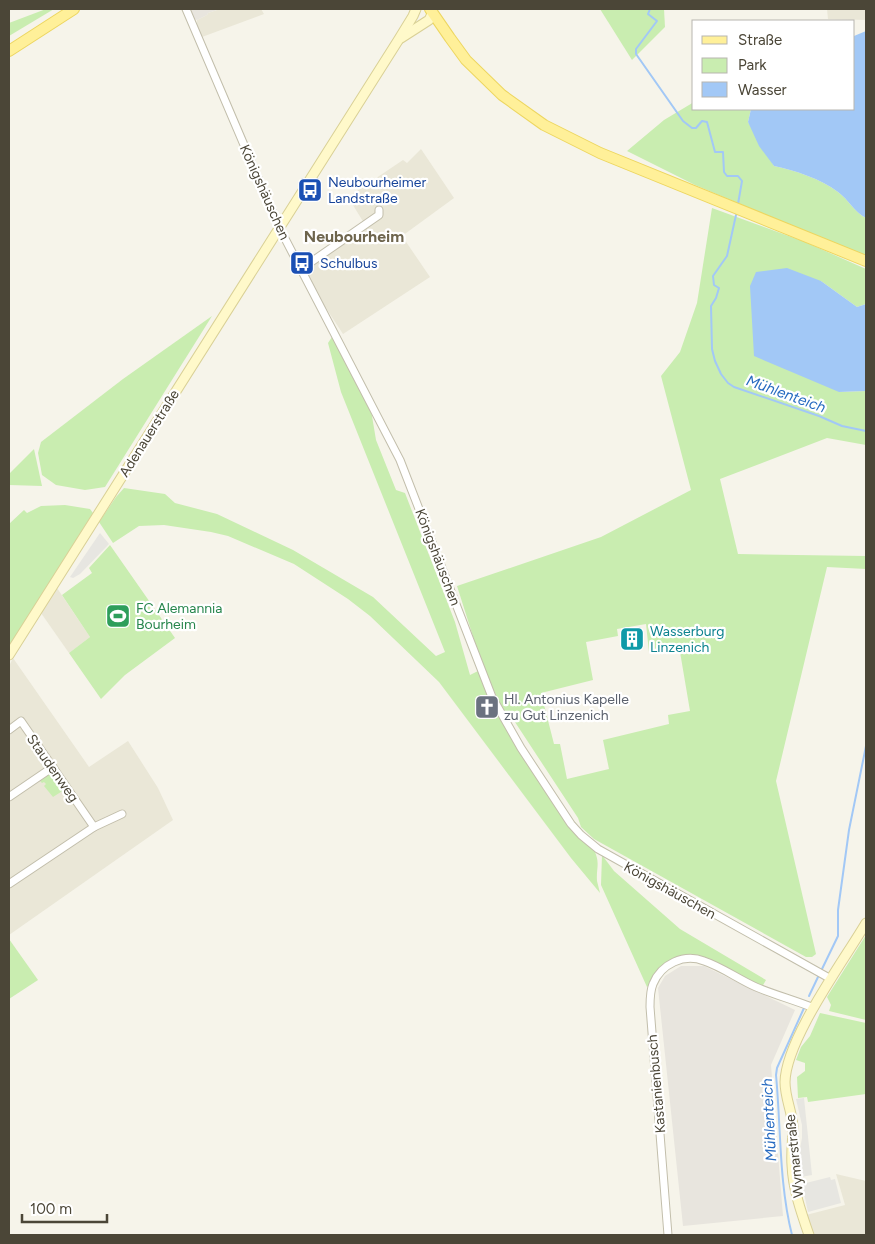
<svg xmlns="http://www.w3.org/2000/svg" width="875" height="1244" font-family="Figtree,sans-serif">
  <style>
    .residential { fill: #eae7d7 }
    .industrial { fill: #e8e5de }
    .green { fill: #c9edb0; fill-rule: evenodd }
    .parking { fill: #e7e6e1 }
    .water { fill: #a2c8f6 }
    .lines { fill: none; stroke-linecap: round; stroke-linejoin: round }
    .stream { stroke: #a2c8f6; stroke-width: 2 }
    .street-casing { stroke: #c2beab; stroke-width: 9 }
    .secondary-casing { stroke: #d9d096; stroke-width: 11 }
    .primary-casing { stroke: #edd660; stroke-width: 12 }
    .street { stroke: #fff; stroke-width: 7 }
    .secondary { stroke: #fff9ca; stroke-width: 9 }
    .primary { stroke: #fff099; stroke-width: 10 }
    .labels { text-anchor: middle; stroke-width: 4.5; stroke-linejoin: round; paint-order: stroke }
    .transit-label { font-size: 14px; fill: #164399; stroke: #fff; text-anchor: start }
    .street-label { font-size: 14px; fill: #4b4637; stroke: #fff }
    .leisure-label { font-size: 14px; fill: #27864d; stroke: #fff; text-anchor: start }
    .culture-label { font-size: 14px; fill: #0d838f; stroke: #fff; text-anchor: start }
    .worship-label { font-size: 14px; fill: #5b616d; stroke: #fff; text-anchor: start }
    .water-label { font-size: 15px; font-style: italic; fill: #266ac0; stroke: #fff }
    .quarter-label { font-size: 16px; font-weight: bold; fill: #6e654d; stroke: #fff }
  </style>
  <rect width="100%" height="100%" fill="#f6f4ea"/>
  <!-- residential -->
  <g class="residential">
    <path d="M220,9H261L264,14L202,37L197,25V20L207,15L208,13Z"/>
    <path d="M827,9H866V20L828,19Z"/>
    <path d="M421,149L454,198L402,236L430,277L343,334L326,308L320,303L302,262L312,258L364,223L348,197L403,160L407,163Z"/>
    <path d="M57,588L90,637L69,653L41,613Z"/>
    <path d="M13,658L89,767L128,741L158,788L173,820L9,935V666Z"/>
    <path d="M836,1174L866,1181V1235H813L806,1215L845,1205Z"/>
  </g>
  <!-- industrial -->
  <g class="industrial">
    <path d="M189,9H220L208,13L207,15L197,20L194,19Z"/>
    <path d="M681,966H704L795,1010L771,1065L783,1216L683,1226L658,988L665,976Z"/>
  </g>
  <!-- green -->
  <g class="green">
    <path d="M46,9H54L9,36V23Z"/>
    <path d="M600,9H664L665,27L632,60Z"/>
    <path d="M694,102V109H751L748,122L774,166C794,170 821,179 838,192C849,200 854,212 866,218V257L695,185L627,151L664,120Z"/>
    <path d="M712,208L805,242L866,269V304L857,307L821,281L839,392L866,391V445L827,438L720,479L738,554L866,556V569L827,567L776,781L816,954L812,957H806L594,839L581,827L578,818L511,716L507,718L483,668L457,586L601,537L691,490L661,376L680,352L697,303ZM646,624L649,652L679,646L690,711L668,715L669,724L603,740L609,769L567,779L560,744H554L541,693L593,680L586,642L618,636L617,629Z"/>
    <path d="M212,316L105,487L85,490L56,485L42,475L38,453L41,442L123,379Z"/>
    <path d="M332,337L371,410L376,440L396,490L405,493L455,622L470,675L478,671L517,745L593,848C601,863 596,867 597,881C598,885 599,889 600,893L571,858L439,682L370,616L348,599L294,564L228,536L211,532L164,525L139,526L113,543L99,522L116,497L124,488L165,494L175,503L217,514L293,550L373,597L436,656L445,652L341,392L328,343Z"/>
    <path d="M34,449L42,486L9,485V474Z"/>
    <path d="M65,505L90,509L93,513L9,647V524L24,510L27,513L41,506Z"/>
    <path d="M110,545L175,638L125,675L101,699L69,653L90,637L62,595L92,573L89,568Z"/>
    <path d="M51,773L54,774L64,790L53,797L44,786L46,784L44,782L42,783L40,781Z"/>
    <path d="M602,855L614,871L680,929L766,980L762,987L710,960L677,959L647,987L601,885Z"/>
    <path d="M866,935V1020L829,1011L831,1005L827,997Z"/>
    <path d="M9,939L38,980L9,999Z"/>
    <path d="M820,1013L866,1023V1094L808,1102L807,1097L798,1098L797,1077L805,1071V1063L796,1060L801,1047L810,1036Z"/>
  </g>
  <!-- parking -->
  <g class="parking">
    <path d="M100,533L109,544L80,574L73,578L70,577Z"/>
    <path d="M804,1098L812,1175L801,1177L799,1154L802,1138V1125L796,1099Z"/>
    <path d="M830,1177L831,1180L835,1179L841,1203L808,1212L802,1184Z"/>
  </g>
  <!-- water -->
  <g class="water">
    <path d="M866,31V218C854,212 849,200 838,192C821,179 794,170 774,166L759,146L748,122L751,109H854V36Z"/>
    <path d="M787,268L821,281L857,307L866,304V391L839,392L754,356L750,286L756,272Z"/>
  </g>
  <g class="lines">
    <!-- stream -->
    <g class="stream">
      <path d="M650,9L648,14L657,21L636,49V54L683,121L692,128H696L702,121L707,122L715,152H723L724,172L727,176H738L742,181L738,204"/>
      <path d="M736,215L727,256L713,276L714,285L719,288L716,298L711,306L712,349L715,361L721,374L728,383L734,387L819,416L842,426L866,431"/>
      <path d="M822,969L838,936V910L849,830L866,746"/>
      <path d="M809,996L818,977"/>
      <path d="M792,1235C779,1184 781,1128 776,1075L777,1068L804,1008"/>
    </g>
    <defs>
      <g id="street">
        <path d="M186,9L279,227L400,460L492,697L521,748L571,824L581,835L598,849L831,979"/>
        <path d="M301,269L379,215V210"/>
        <path d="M9,730L21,721L94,827"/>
        <path d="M9,797L53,767"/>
        <path d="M9,884L94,827L122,814"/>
        <path d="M668,1235L650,1007C650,999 650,991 653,984C661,964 684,953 704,961C722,967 738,979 756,987C775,995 794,1000 814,1008"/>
      </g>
      <g id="secondary">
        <path d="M401,38L429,20L432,14"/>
        <path d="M9,655L399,39L413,16L416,9"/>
        <path d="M809,1235C801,1212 793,1189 792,1165C791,1152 793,1139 793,1127C792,1111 785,1098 785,1082C786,1039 843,962 866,923"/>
      </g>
      <g id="primary">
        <path d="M430,9L450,38L466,60L502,95L544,125L600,153L866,261"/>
        <path d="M9,51L74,9"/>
      </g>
    </defs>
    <!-- street casing -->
    <use href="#street" class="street-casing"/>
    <!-- secondary casing -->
    <use href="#secondary" class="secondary-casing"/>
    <!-- primary casing -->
    <use href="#primary" class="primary-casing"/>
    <!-- street -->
    <use href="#street" class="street"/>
    <!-- secondary -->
    <use href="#secondary" class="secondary"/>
    <!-- primary -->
    <use href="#primary" class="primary"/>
  </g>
  <!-- icons -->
  <defs>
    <symbol id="bus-square" viewBox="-11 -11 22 22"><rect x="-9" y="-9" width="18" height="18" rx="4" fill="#1a4fb4" stroke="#fff"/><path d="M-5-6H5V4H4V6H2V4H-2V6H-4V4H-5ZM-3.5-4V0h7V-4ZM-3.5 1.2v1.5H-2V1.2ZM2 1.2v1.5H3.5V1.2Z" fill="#fff"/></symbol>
    <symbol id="stadium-square" viewBox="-11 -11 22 22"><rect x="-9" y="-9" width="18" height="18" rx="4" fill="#2e9e5b" stroke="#fff"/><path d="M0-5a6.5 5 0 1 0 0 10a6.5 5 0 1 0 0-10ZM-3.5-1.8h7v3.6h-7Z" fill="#fff"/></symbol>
    <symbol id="building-square" viewBox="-11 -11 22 22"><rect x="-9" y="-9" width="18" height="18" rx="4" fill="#0f9aa8" stroke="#fff"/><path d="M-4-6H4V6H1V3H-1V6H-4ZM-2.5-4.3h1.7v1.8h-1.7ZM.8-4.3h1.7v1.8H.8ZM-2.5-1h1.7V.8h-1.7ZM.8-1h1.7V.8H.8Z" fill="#fff"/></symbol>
    <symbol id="church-square" viewBox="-11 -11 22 22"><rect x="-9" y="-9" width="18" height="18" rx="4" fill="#6b7280" stroke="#fff"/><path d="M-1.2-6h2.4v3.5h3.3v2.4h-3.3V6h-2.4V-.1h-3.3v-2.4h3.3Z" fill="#fff"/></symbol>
  </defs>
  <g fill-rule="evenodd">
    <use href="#bus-square" x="296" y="176" width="28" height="28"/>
    <use href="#bus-square" x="288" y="249" width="28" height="28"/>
    <use href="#stadium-square" x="104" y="602" width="28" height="28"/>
    <use href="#building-square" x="618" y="625" width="28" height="28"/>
    <use href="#church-square" x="473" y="693" width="28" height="28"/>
  </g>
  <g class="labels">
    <!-- transit labels -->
    <g class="transit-label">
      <text x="328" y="187">Neubourheimer<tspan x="328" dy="16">Landstraße</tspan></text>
      <text x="320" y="268">Schulbus</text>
    </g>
    <!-- street labels -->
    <g class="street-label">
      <text transform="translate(265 192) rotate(66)" y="5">Königshäuschen</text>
      <text transform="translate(149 433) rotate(-58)" y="5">Adenauerstraße</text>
      <text transform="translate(438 557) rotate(69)" y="5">Königshäuschen</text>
      <text transform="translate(53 768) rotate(55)" y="5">Staudenweg</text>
      <text transform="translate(670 890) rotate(29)" y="5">Königshäuschen</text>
      <text transform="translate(656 1084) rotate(-95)" y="5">Kastanienbusch</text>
      <text transform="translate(794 1156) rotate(-96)" y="5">Wymarstraße</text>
    </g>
    <!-- leisure labels -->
    <g class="leisure-label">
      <text x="136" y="613">FC Alemannia<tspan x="136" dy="16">Bourheim</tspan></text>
    </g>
    <!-- culture labels -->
    <g class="culture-label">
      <text x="650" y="636">Wasserburg<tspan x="650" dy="16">Linzenich</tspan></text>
    </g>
    <!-- worship labels -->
    <g class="worship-label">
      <text x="504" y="704">Hl. Antonius Kapelle<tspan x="504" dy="16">zu Gut Linzenich</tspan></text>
    </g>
    <!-- water labels -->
    <g class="water-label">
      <text transform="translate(786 394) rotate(20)" y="5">Mühlenteich</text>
      <text transform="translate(769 1120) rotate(-93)" y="5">Mühlenteich</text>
    </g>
    <!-- quarter labels -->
    <g class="quarter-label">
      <text x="354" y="242">Neubourheim</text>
    </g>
  </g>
  <!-- border -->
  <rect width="875" height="1244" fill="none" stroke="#4b4637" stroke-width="20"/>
  <!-- legend -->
  <rect x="692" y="20" width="162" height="90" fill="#ffffff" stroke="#b7b5af"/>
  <rect x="702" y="36" width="25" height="8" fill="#fff099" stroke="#b7b5af"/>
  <text x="738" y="45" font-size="15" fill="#4b4637">Straße</text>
  <rect x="702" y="58" width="25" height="15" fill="#c9edb0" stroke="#b7b5af"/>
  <text x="738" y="70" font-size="15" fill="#4b4637">Park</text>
  <rect x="702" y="82" width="25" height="15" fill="#a2c8f6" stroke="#b7b5af"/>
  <text x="738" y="95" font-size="15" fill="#4b4637">Wasser</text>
  <!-- scale -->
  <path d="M22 1214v8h85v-8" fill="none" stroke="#4b4637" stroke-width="2.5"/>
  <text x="30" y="1214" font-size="15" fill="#4b4637" stroke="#ffffff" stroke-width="4" paint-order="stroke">100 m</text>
</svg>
